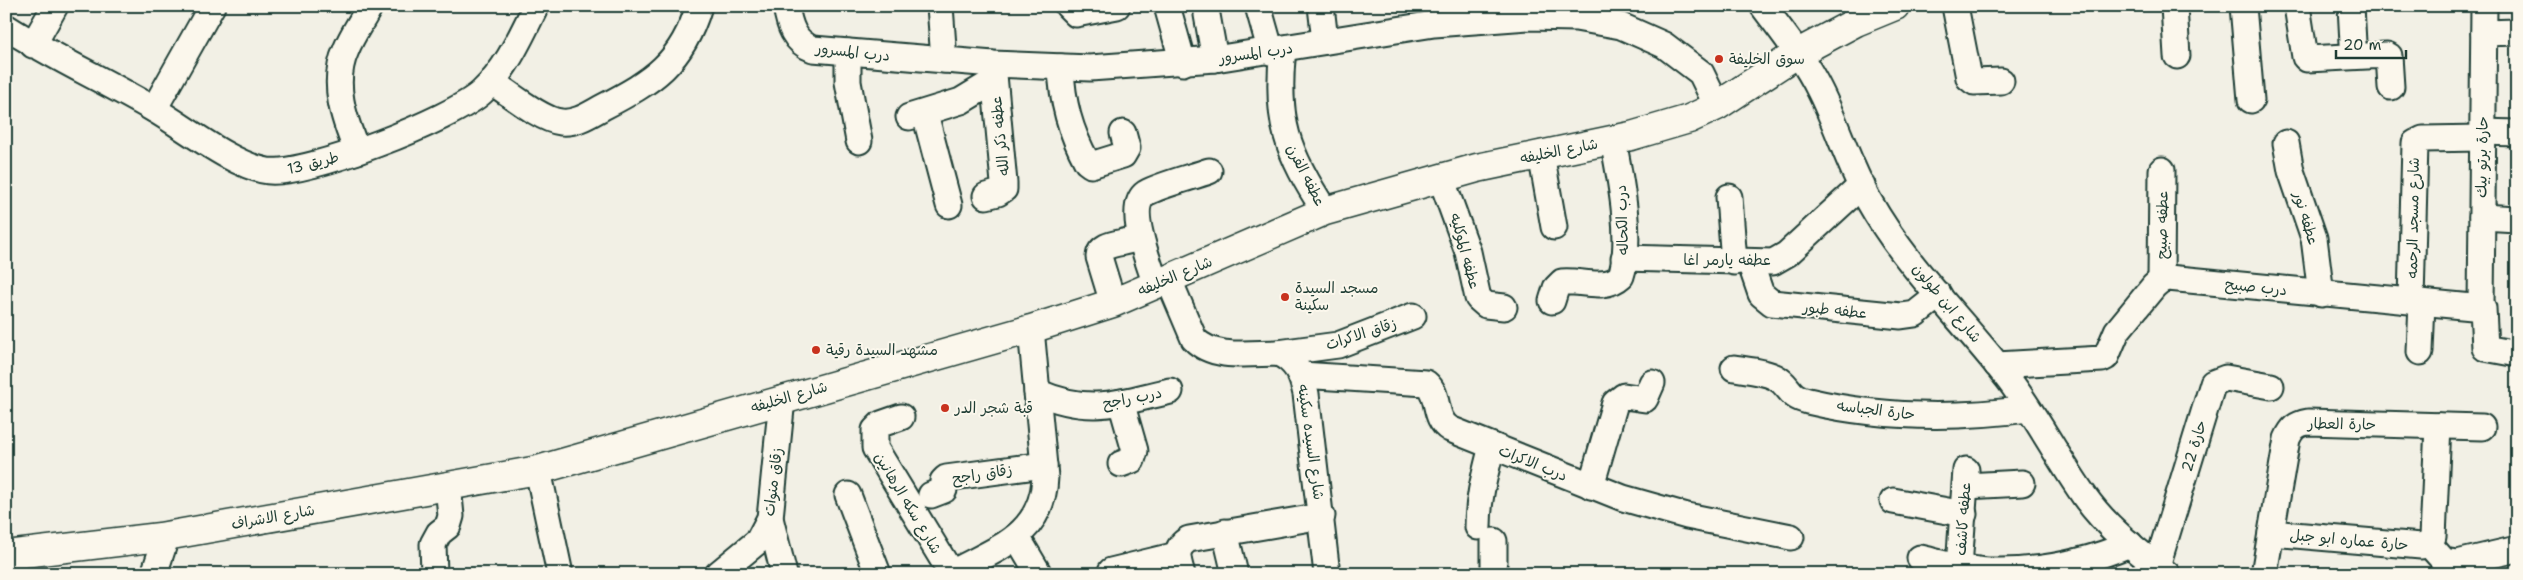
<svg xmlns="http://www.w3.org/2000/svg" width="2523" height="580" font-family="'Shantell Sans','Playpen Sans Arabic',sans-serif">
  <style>
    .lines { fill: none; stroke-linecap: round; stroke-linejoin: round }
    .street-casing { stroke: #1f3d34; stroke-width: 29 }
    .secondary-casing { stroke: #1f3d34; stroke-width: 31 }
    .street { stroke: #fbf7ec; stroke-width: 25 }
    .secondary { stroke: #fbf7ec; stroke-width: 28 }
    .poi-dot { fill: #c8321e; stroke: #fbf7ec; stroke-width: 2 }
    .labels { text-anchor: middle; stroke-width: 4; stroke-linejoin: round; paint-order: stroke }
    .street-label { font-size: 15px; fill: #1f3d34; stroke: #fbf7ec }
    .poi-label { font-size: 15px; fill: #1f3d34; stroke: #fbf7ec; text-anchor: start }
  </style>
  <rect width="100%" height="100%" fill="#f2f0e5"/>
  <filter id="ink" filterUnits="userSpaceOnUse"><feTurbulence type="fractalNoise" baseFrequency=".02" numOctaves="2"/><feDisplacementMap in="SourceGraphic" scale="10" xChannelSelector="R" yChannelSelector="G"/><feConvolveMatrix kernelMatrix="1 2 1 2 8 2 1 2 1" color-interpolation-filters="sRGB"/></filter>
  <g filter="url(#ink)">
    <g class="lines">
      <defs>
        <g id="street">
          <path d="M786,6C789,25 794,42 813,49L993,64L1090,68L1215,59L1434,24L1528,17L1576,18L1621,26L1664,45L1701,73L1717,106"/>
          <path d="M940,6L944,60"/>
          <path d="M1068,6L1076,14L1117,6"/>
          <path d="M1167,6L1183,63"/>
          <path d="M1258,6L1271,52"/>
          <path d="M1321,6L1325,41"/>
          <path d="M1763,6C1783,33 1805,60 1820,91C1838,127 1849,166 1869,201C1906,267 1963,320 2009,380C2037,417 2058,459 2085,497C2107,528 2137,551 2167,574"/>
          <path d="M1955,6L1969,78L1974,82L2001,81"/>
          <path d="M2174,6L2177,56"/>
          <path d="M2243,6L2251,100"/>
          <path d="M2297,6L2305,57L2307,59L2387,55L2389,56L2391,87"/>
          <path d="M2351,6L2353,43"/>
          <path d="M1207,15L1215,59"/>
          <path d="M6,27C54,58 106,81 155,110C186,128 233,166 268,171C306,176 453,119 482,92C507,69 521,36 536,6"/>
          <path d="M2484,33L2517,32"/>
          <path d="M33,45L55,6"/>
          <path d="M1283,49C1275,120 1287,153 1325,211"/>
          <path d="M848,52V82L859,141"/>
          <path d="M1061,67C1062,102 1070,131 1087,162L1091,165L1123,155L1127,148L1123,133"/>
          <path d="M492,82C509,93 541,120 561,122C576,124 590,114 603,107C653,81 682,63 699,6"/>
          <path d="M154,109L212,6"/>
          <path d="M925,114L949,205"/>
          <path d="M909,117L961,101L994,81"/>
          <path d="M2482,132L2517,133"/>
          <path d="M2286,143L2291,171L2314,238L2321,294"/>
          <path d="M357,151C344,119 331,83 346,50C352,35 362,21 370,6"/>
          <path d="M1541,154L1554,227"/>
          <path d="M1441,178L1468,252L1478,298L1486,305L1504,307"/>
          <path d="M986,196L998,193L1004,189V183L993,64"/>
          <path d="M1729,197L1734,262"/>
          <path d="M2482,217L2517,219"/>
          <path d="M1624,258L1773,262L1787,254L1862,185"/>
          <path d="M1750,262L1761,294L1772,303L1901,316L1915,314L1939,295"/>
          <path d="M1169,280L1194,339C1214,360 1251,353 1278,353C1296,361 1302,375 1306,394L1327,574"/>
          <path d="M2161,280L2162,170"/>
          <path d="M1156,285C1150,265 1125,207 1146,193C1160,185 1192,177 1209,171"/>
          <path d="M1552,301L1556,288L1562,282C1582,280 1605,291 1621,276C1633,240 1620,177 1613,140"/>
          <path d="M2411,301L2415,143L2423,139L2482,138"/>
          <path d="M1113,303L1099,257C1100,244 1117,244 1128,241"/>
          <path d="M2481,307L2484,6"/>
          <path d="M2420,352L2422,302"/>
          <path d="M1278,353L1338,345L1413,316"/>
          <path d="M1997,365L2102,359L2106,357L2117,331L2154,286L2161,280L2168,278L2483,308L2485,348L2517,354"/>
          <path d="M1734,368C1746,370 1764,371 1775,377C1791,385 1786,396 1808,401C1880,418 1954,419 2028,409"/>
          <path d="M1301,375L1426,383C1441,395 1432,418 1450,429L1623,498L1687,516L1791,537"/>
          <path d="M1037,392C1090,415 1117,403 1170,391"/>
          <path d="M1121,402L1135,451L1132,460L1121,464"/>
          <path d="M901,417L881,424L875,430V448L951,573"/>
          <path d="M538,470L560,574"/>
          <path d="M1591,486L1615,403L1624,396L1645,399L1652,383"/>
          <path d="M1966,486L2022,483"/>
          <path d="M848,495L878,574"/>
          <path d="M931,495L944,490L943,481L946,478L1044,465"/>
          <path d="M1893,501L1964,514"/>
          <path d="M770,518L784,574"/>
          <path d="M1478,527C1478,498 1485,474 1492,446"/>
          <path d="M1225,532L1235,574"/>
          <path d="M2271,533L2421,546L2428,543L2433,537L2438,426"/>
          <path d="M1017,537L1039,574"/>
          <path d="M2428,543L2444,561L2457,563L2517,549"/>
          <path d="M1920,558C1946,564 1973,572 2000,571C2044,571 2089,561 2130,544"/>
          <path d="M2157,566L2213,383L2226,378L2271,386"/>
          <path d="M1959,567L1966,470"/>
          <path d="M1111,571L1177,555"/>
          <path d="M154,574L167,535"/>
          <path d="M434,574L433,544L439,533L448,526L451,516L448,486"/>
          <path d="M718,574L758,541L770,518L782,399"/>
          <path d="M950,574C995,549 1043,536 1045,477L1031,329"/>
          <path d="M1182,574C1178,560 1173,548 1189,539L1322,516"/>
          <path d="M1494,574V541"/>
          <path d="M2264,574L2287,439C2292,428 2296,424 2308,422L2482,427"/>
        </g>
        <path id="secondary" d="M6,555L160,537L538,470L1031,329L1113,303L1325,211L1477,168L1631,136L1689,119L1717,106L1798,53L1856,22L1895,6"/>
      </defs>
      <!-- street casing -->
      <use href="#street" class="street-casing"/>
      <!-- secondary casing -->
      <use href="#secondary" class="secondary-casing"/>
      <!-- street -->
      <use href="#street" class="street"/>
      <!-- secondary -->
      <use href="#secondary" class="secondary"/>
    </g>
  </g>
  <!-- markers -->
  <g class="poi-dot">
    <circle cx="1719" cy="59" r="5"/>
    <circle cx="1285" cy="297" r="5"/>
    <circle cx="816" cy="350" r="5"/>
    <circle cx="945" cy="408" r="5"/>
  </g>
  <g class="labels">
    <!-- street labels -->
    <g class="street-label">
      <text transform="translate(853 52) rotate(6)" y="5">درب المسرور</text>
      <text transform="translate(1256 53) rotate(-8)" y="5">درب المسرور</text>
      <text transform="translate(1000 136) rotate(-96)" y="5">عطفه ذكر الله</text>
      <text transform="translate(1559 151) rotate(-11)" y="5">شارع الخليفه</text>
      <text transform="translate(2482 157) rotate(-89)" y="5">حارة برتو بيك</text>
      <text transform="translate(313 163) rotate(-14)" y="5">طريق 13</text>
      <text transform="translate(1306 175) rotate(63)" y="5">عطفه الفرن</text>
      <text transform="translate(2306 218) rotate(73)" y="5">عطفه نور</text>
      <text transform="translate(2413 218) rotate(-89)" y="5">شارع مسجد الرحمه</text>
      <text transform="translate(1622 220) rotate(-92)" y="5">درب الكحاله</text>
      <text transform="translate(2162 225) rotate(-89)" y="5">عطفه صبيح</text>
      <text transform="translate(1465 251) rotate(75)" y="5">عطفه الموكليه</text>
      <text x="1727" y="265">عطفه يارمر اغا</text>
      <text transform="translate(1175 276) rotate(-23)" y="5">شارع الخليفه</text>
      <text transform="translate(2256 287) rotate(6)" y="5">درب صبيح</text>
      <text transform="translate(1947 303) rotate(50)" y="5">شارع ابن طولون</text>
      <text transform="translate(1835 310) rotate(6)" y="5">عطفه طبور</text>
      <text transform="translate(1361 334) rotate(-18)" y="5">زقاق الاكرات</text>
      <text transform="translate(789 397) rotate(-16)" y="5">شارع الخليفه</text>
      <text transform="translate(1132 398) rotate(-11)" y="5">درب راجح</text>
      <text transform="translate(1876 410) rotate(7)" y="5">حارة الجباسه</text>
      <text transform="translate(2342 424) rotate(1)" y="5">حارة العطار</text>
      <text transform="translate(1311 442) rotate(82)" y="5">شارع السيده سكينه</text>
      <text transform="translate(2194 446) rotate(-73)" y="5">حارة 22</text>
      <text transform="translate(1533 463) rotate(22)" y="5">درب الاكرات</text>
      <text transform="translate(982 474) rotate(-9)" y="5">زقاق راجح</text>
      <text transform="translate(773 482) rotate(-83)" y="5">زقاق منوات</text>
      <text transform="translate(908 503) rotate(59)" y="5">شارع سكه الرهانين</text>
      <text transform="translate(273 517) rotate(-10)" y="5">شارع الاشراف</text>
      <text transform="translate(1963 519) rotate(-86)" y="5">عطفه كاشف</text>
      <text transform="translate(2349 540) rotate(5)" y="5">حارة عماره ابو جبل</text>
    </g>
    <!-- poi labels -->
    <g class="poi-label">
      <text x="1729" y="64">سوق الخليفة</text>
      <text x="1295" y="293">مسجد السيدة<tspan x="1295" dy="17">سكينة</tspan></text>
      <text x="826" y="355">مشهد السيدة رقية</text>
      <text x="955" y="413">قبة شجر الدر</text>
    </g>
  </g>
  <!-- margin -->
  <rect width="2523" height="580" fill="none" stroke="#fbf7ec" stroke-width="25"/>
  <rect x="12" y="12" width="2498" height="555" fill="none" stroke="#1f3d34" stroke-width="2" filter="url(#ink)"/>
  <!-- scale -->
  <path d="M2336 50v8h70v-8" fill="none" stroke="#1f3d34" stroke-width="2.5"/>
  <text x="2343" y="50" font-size="15" fill="#1f3d34" stroke="#fbf7ec" stroke-width="4" paint-order="stroke">20 m</text>
</svg>
